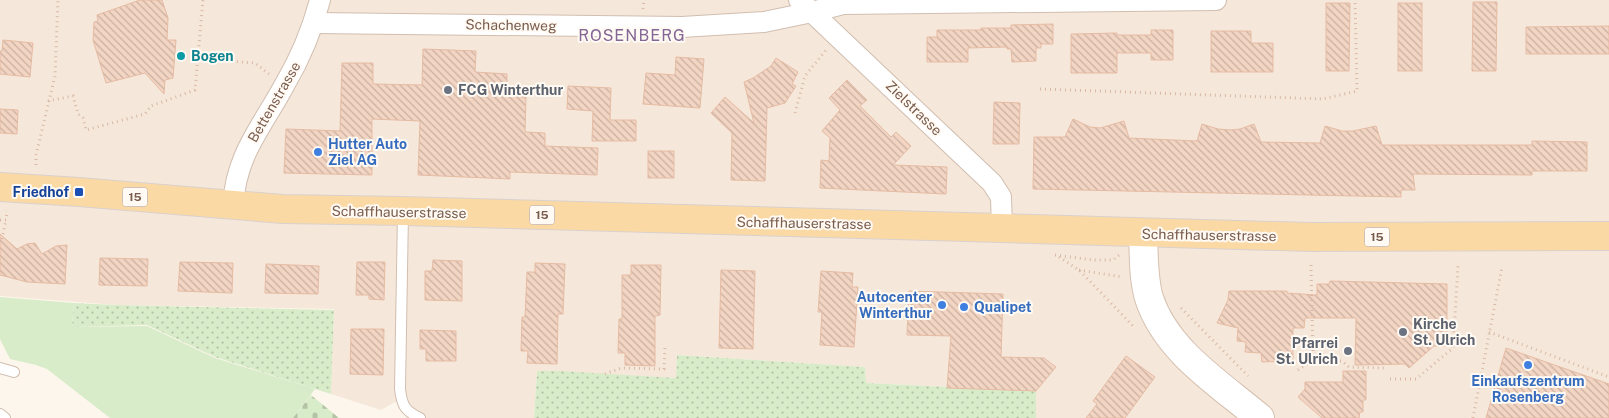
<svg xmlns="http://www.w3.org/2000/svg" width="1609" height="418" font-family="'Public Sans',sans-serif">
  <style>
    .residential { fill: #f5e8da }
    .grass { fill: #d8ecc9 }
    .cemetery { fill: url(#cemetery-stones) }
    .park { fill: url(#park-dots) }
    .building { fill: url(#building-back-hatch); stroke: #e6bba3 }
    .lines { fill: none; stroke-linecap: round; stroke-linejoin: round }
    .service-casing { stroke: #d1beb0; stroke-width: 12 }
    .minor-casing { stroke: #d1beb0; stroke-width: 22 }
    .secondary-casing { stroke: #d6c0b0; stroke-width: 30 }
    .primary-casing { stroke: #dad1cd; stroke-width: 30 }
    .path { stroke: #d9b8a5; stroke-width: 3; stroke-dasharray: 1 4; stroke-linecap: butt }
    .service { stroke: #fff; stroke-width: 10 }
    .minor { stroke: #fff; stroke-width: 20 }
    .secondary { stroke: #fff; stroke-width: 28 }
    .primary { stroke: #fbd9a5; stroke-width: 28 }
    .culture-dot { fill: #0f9aa8; stroke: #fffaf3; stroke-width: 2 }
    .worship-dot { fill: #6b7280; stroke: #fffaf3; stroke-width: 2 }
    .shop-dot { fill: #3f7fe0; stroke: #fffaf3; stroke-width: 2 }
    .transit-dot { fill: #1a4fb4; stroke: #fffaf3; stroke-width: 2 }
    .labels { text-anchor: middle; stroke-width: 4; stroke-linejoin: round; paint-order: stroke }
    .shield { fill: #fffaf3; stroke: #a28b7f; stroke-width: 1 }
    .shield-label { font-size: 12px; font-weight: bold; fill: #7a5c4d }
    .street-label { font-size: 14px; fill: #7a5c4d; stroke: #fffaf3 }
    .culture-label { font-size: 14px; font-weight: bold; fill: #0d838f; stroke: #fffaf3; text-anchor: start }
    .worship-label { font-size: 14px; font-weight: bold; fill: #5b616d; stroke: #fffaf3; text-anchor: start }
    .shop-label { font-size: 14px; font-weight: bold; fill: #366cbe; stroke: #fffaf3; text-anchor: start }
    .transit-label { font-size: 14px; font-weight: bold; fill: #164399; stroke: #fffaf3; text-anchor: end }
    .quarter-label { font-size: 16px; letter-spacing: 1px; fill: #846695; stroke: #fffaf3 }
  </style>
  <defs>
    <pattern id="cemetery-stones" width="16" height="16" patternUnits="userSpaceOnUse" patternTransform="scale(1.25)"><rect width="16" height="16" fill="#d8ecc9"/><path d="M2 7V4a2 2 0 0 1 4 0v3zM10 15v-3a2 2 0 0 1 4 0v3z" fill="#b4c2a5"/></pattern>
    <pattern id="park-dots" width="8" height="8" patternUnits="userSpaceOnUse" patternTransform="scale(1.25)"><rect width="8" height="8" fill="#d8ecc9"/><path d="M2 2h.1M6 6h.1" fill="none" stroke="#b4c2a5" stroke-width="1.8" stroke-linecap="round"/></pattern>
    <pattern id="building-back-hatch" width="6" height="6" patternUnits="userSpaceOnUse" patternTransform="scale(1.25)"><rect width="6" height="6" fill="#f3d5c3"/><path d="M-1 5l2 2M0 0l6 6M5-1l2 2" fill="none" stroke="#cab0a1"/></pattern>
  </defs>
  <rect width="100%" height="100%" fill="#fdf6ec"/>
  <!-- residential -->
  <path class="residential" d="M0,0H1609V418H1036L1035,391L866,383L865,367L677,355L676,378L537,371L534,418H420L402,402H395L381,410L331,394L334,309L117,305L0,296Z"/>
  <!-- grass -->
  <path class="grass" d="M0,297L74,303L72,327L147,326L215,358L315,389L293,418H110L47,369L36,365L10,359L0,339Z"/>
  <!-- cemetery -->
  <path class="cemetery" d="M311,395L339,418H293Z"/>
  <!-- park -->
  <g class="park">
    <path d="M74,303L117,305L334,310L331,394L215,357L147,325L72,327Z"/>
    <path d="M677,355L865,367L866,383L1036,391V418H534L537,371H560L676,378Z"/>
  </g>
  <!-- building -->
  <g class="building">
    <path d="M140,0H162L168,18L167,40H176L173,78L165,80L164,94L145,73L106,83L93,40L94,22L98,21L97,15Z"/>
    <path d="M1473,2H1497L1496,71H1472Z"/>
    <path d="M1326,3H1350L1349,71H1326Z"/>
    <rect x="1398" y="3" width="24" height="68"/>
    <path d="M1053,24V44H1041V48H1036V61L1012,62L1011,49H1007V47L968,48V62H927V37H937V30H981V28H1011V25Z"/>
    <path d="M1609,26V54H1526V27Z"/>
    <path d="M1151,30H1173V60H1151V53H1117V73H1071V34L1117,33V35H1151Z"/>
    <path d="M1211,31H1251V43H1273V72H1211Z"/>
    <path d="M3,40L33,43L30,77L0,74V51H2Z"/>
    <path d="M423,49L476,51L475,72L507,74V96L526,97L525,132L545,133V146L598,148L597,175L510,172V179L418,175L420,121L372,119V175L284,173L286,129L340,131L342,63H373V84L422,85Z"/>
    <path d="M676,57L704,59L700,108L643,104L646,73L675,75Z"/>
    <path d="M776,58L798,72L792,84L796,86L785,103L767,108L765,181L731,180L732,133L711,113L725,97L754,123L744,82L753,78L771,66Z"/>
    <path d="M847,80L867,100L860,106L891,137L896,132L911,146L893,165L947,167L946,194L820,188L821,160L829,161L830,138L822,131L840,110L829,98Z"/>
    <path d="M568,86L611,88L610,120H636V141H592L593,111L567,109Z"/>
    <path d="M994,102L1020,103L1019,144H993Z"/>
    <path d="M0,109L18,110L17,134L0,133Z"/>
    <path d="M1073,119L1090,127L1100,128L1124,121L1129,138L1197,141L1202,124L1218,129L1231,130L1240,129L1254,124L1261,142L1320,143L1325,126L1342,131H1353L1376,126L1382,145H1532V141L1587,142V171H1532V175L1413,174L1415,190H1401V197L1033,189L1034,137H1065Z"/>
    <rect x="648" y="151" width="26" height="27"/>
    <path d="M0,234L17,249L27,244L35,243L42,254L56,246L67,245L65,284L27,282L0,275Z"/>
    <path d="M100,258L148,259L147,286L99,285Z"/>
    <path d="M433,260L462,261V301L425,300V271H432Z"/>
    <path d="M180,262L233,263L232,293L178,291Z"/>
    <path d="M357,262H385L384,300L369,299V295H356Z"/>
    <path d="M535,263L565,264L563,314H558L557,364L527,363L528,351H521L522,317H525L527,272H535Z"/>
    <path d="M266,264L319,266L318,294L265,293Z"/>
    <path d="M631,265H661L660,315L655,316V366L625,365V353H618L619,319H622V275H631Z"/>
    <path d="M721,270L755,271L753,349L719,348Z"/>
    <path d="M821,271L853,273L852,287H858L854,347L820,345L822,312H818Z"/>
    <path d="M1330,281L1447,284V346H1434L1409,368L1405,364L1355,365L1356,318H1305L1304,328H1293V361L1262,362L1261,353L1245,352L1246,342L1237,341L1238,328L1217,323L1228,300L1229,291H1287V293L1317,295V284H1329Z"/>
    <path d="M909,291L1003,294L1001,357L1044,358L1056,367L1036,391L947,388L951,336L907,335Z"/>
    <path d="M351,329H384L383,375L350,374Z"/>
    <path d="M420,330L456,331V361H426V349H420Z"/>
    <path d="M1506,348L1609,384V418H1486Z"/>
    <path d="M1126,356L1155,377L1125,418H1086L1097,404L1093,401Z"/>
    <path d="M1343,371H1366V400H1363V412H1360L1359,418H1322L1298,397L1305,389V382H1343Z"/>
  </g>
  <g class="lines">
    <defs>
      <g id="service">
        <path d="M403,212L400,389C402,406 405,411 420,418"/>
        <path d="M0,368L14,372"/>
        <path d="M0,414L5,418"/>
      </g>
      <g id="minor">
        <path d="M799,0L992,183L1001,197L1002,228"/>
        <path d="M314,23L682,27L764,22L812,12L843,4L1216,0"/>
        <path d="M233,205C236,154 262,127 285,84C301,57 312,30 320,0"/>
      </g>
      <path id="secondary" d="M1143,233C1144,255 1143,278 1149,298C1166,351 1220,384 1260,418"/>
      <path id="primary" d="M0,187L79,192L283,209L403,211L1311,237L1609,236"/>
    </defs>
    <!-- service casing -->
    <use href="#service" class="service-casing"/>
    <!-- minor casing -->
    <use href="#minor" class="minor-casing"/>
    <!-- secondary casing -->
    <use href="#secondary" class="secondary-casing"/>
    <!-- primary casing -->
    <use href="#primary" class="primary-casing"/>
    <!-- path -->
    <g class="path">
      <path d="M643,9L644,0"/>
      <path d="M197,59L255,63L269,74"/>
      <path d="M1040,89L1323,99L1357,91L1355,0"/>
      <path d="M48,101L73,96L78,114L83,118L86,130L145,114L151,106L195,90L203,0"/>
      <path d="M795,113L805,76L826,50"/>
      <path d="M36,165V155L55,76L58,0"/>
      <path d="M0,220H6L7,211"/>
      <path d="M2,239L6,220"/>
      <path d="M1055,255L1093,260H1113L1119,255"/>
      <path d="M1059,257L1079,270L1134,327"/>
      <path d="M1311,265L1313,360"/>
      <path d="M1079,270L1122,277"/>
      <path d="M1181,308L1248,376"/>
      <path d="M1489,332L1609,377"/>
      <path d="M1298,370L1313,360L1342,361L1349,367L1384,368"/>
      <path d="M605,374L621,368L664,369L665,346"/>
      <path d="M1390,379H1416L1453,348L1458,266"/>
      <path d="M1473,418L1502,267"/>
    </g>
    <!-- service -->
    <use href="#service" class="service"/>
    <!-- minor -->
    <use href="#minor" class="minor"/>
    <!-- secondary -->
    <use href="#secondary" class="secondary"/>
    <!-- primary -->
    <use href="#primary" class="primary"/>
  </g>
  <!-- markers -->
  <circle class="culture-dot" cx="181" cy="56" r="5"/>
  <g class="worship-dot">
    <circle cx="448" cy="90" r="5"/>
    <circle cx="1403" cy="332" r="5"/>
    <circle cx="1348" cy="351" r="5"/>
  </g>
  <g class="shop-dot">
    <circle cx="318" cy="152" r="5"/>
    <circle cx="942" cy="305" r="5"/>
    <circle cx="964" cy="307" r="5"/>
    <circle cx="1528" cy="365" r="5"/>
  </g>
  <rect class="transit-dot" x="74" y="187" width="10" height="10" rx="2.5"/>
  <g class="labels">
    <!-- shield labels -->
    <g class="shield">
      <rect x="122.5" y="187.5" width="25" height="19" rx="4"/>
      <rect x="529.5" y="205.5" width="25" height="19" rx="4"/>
      <rect x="1364.5" y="227.5" width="25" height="19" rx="4"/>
    </g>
    <g class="shield-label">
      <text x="135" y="201">15</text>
      <text x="542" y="219">15</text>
      <text x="1377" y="241">15</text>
    </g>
    <!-- street labels -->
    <g class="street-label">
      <text transform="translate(511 25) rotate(1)" y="5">Schachenweg</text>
      <text transform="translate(274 102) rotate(-60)" y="5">Bettenstrasse</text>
      <text transform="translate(914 108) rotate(44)" y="5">Zielstrasse</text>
      <text transform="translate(399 212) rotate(1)" y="5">Schaffhauserstrasse</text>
      <text transform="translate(804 223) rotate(1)" y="5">Schaffhauserstrasse</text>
      <text transform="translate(1209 235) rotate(1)" y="5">Schaffhauserstrasse</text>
    </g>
    <!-- culture labels -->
    <g class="culture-label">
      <text x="191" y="61">Bogen</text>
    </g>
    <!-- worship labels -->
    <g class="worship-label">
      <text x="458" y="95">FCG Winterthur</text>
      <text x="1413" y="329">Kirche<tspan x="1413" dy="16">St. Ulrich</tspan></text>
      <text x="1338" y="348" text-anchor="end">Pfarrei<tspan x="1338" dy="16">St. Ulrich</tspan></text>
    </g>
    <!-- shop labels -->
    <g class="shop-label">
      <text x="328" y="149">Hutter Auto<tspan x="328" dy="16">Ziel AG</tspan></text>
      <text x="932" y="302" text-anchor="end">Autocenter<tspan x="932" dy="16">Winterthur</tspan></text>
      <text x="974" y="312">Qualipet</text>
      <text x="1528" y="386" text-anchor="middle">Einkaufszentrum<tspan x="1528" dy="16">Rosenberg</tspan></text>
    </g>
    <!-- transit labels -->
    <g class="transit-label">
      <text x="69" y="197">Friedhof</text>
    </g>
    <!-- quarter labels -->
    <g class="quarter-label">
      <text x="632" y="41">ROSENBERG</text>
    </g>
  </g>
</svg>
